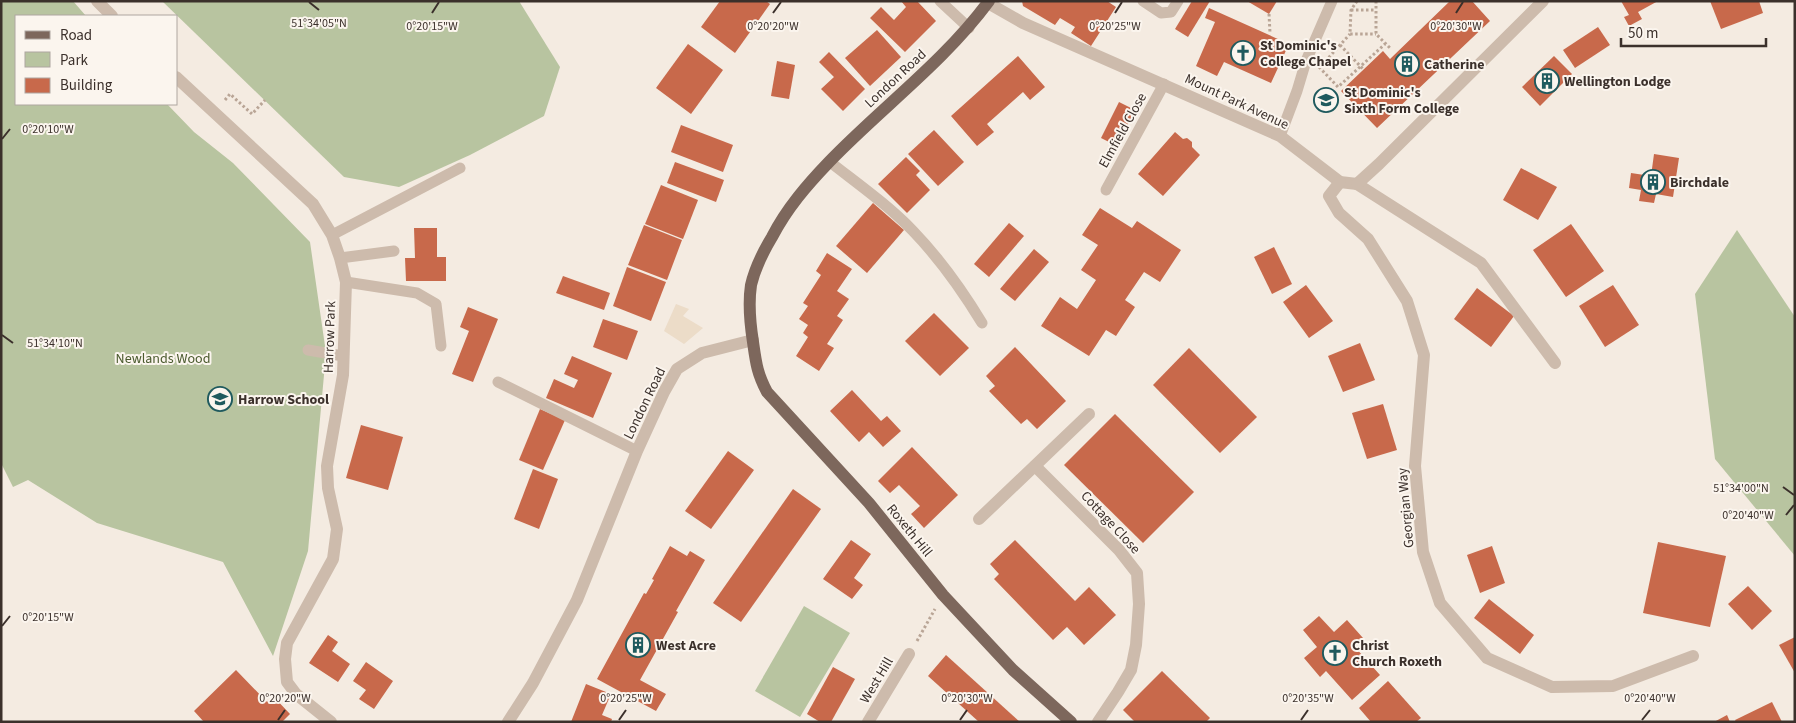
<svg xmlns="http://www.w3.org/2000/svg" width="1796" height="723" font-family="'Source Sans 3',sans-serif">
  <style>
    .green { fill: #b8c4a0 }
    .plaza { fill: #ecdcc8 }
    .building { fill: #c8694b }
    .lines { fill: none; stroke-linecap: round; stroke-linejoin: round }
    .path { stroke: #b9a596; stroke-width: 3; stroke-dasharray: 2.5 2.5; stroke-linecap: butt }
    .lane { stroke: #cdbbac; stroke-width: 11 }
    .street { stroke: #cdbbac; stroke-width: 12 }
    .primary { stroke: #7d675c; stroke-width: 12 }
    .ticks { fill: none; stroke: #3b302b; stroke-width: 2 }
    .labels { text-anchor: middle; stroke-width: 4; stroke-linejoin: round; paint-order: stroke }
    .poi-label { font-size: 14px; font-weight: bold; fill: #3b302b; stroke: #fbf5ee; text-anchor: start }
    .street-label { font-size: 14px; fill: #3b302b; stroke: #fbf5ee }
    .park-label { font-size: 14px; fill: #4a5a2e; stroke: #fbf5ee }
    .ticks-label { font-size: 12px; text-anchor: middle; fill: #3b302b; stroke: #fbf5ee; stroke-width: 4; stroke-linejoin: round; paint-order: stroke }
  </style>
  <rect width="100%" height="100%" fill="#f4ebe1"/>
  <!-- green -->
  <g class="green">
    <path d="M1,1H73L86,16H16V104H167L194,132L233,163L310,242L326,353L308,551L273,656L223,562L97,523L28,480L13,487L1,463Z"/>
    <path d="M162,1H519L560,67L544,116L470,155L399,187L344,177Z"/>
    <path d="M1737,230L1795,317V556L1715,459L1695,294Z"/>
    <path d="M804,606L850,633L800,717L755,691Z"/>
  </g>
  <!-- plaza -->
  <path class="plaza" d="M676,304L689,309L683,316L703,328L684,344L664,331Z"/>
  <!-- building -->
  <g class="building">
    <path d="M720,1H766L770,4L735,53L701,27Z"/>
    <path d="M901,1H917L936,21L905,52L870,18L881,7L894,20L906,7Z"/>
    <path d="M1022,1H1107L1116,7L1091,46L1071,33L1075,27L1060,18L1055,25L1023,6Z"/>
    <path d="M1192,1H1210L1188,37L1175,29Z"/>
    <path d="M1247,1H1277L1269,14Z"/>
    <path d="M1450,1H1472L1490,21L1377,128L1341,91L1383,51L1390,59Z"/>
    <path d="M1621,1H1658L1638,12L1642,19L1629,26L1624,17L1629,15Z"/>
    <path d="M1710,1H1759L1763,13L1721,29Z"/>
    <path d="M1209,8L1289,44L1271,83L1224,62L1217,76L1196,66L1215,22L1205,18Z"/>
    <path d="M1598,27L1610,45L1575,68L1563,50Z"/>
    <path d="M877,30L901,57L870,86L845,58Z"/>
    <path d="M688,44L723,70L691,114L656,88Z"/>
    <path d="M829,52L865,89L843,111L821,89L834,77L819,62Z"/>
    <path d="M1018,56L1045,87L1030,100L1023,92L987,124L994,132L977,146L951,116Z"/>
    <path d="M1554,56L1572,74L1540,106L1522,87Z"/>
    <path d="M777,61L795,65L789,99L771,96Z"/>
    <path d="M1119,102L1135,110L1117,146L1101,138Z"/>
    <path d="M681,125L733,145L723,172L671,152Z"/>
    <path d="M934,130L964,162L938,186L908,154Z"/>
    <path d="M1175,132L1183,139L1187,138L1192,142V147L1200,155L1163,196L1138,174Z"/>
    <path d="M1654,154L1679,158L1673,197L1656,194L1654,203L1639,201L1641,190L1629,188L1631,173L1651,176Z"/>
    <path d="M906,157L920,171L916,175L930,190L907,213L878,184Z"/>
    <path d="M675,162L724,180L716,202L667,183Z"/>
    <path d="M1521,168L1557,187L1538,220L1503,200Z"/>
    <path d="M661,185L698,200L683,239L645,224Z"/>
    <path d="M873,203L904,230L867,273L836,246Z"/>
    <path d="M1100,208L1132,228L1137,221L1181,250L1160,282L1144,272L1125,300L1135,307L1116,336L1106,330L1089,356L1041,326L1060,297L1077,309L1096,280L1081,270L1098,245L1082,235Z"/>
    <path d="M1009,223L1024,236L989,277L974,264Z"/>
    <path d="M1571,224L1604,271L1566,297L1533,250Z"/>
    <path d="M644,225L682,240L667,280L628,265Z"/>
    <path d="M414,228H437V257H446V281H406L405,258H415Z"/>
    <path d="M1274,247L1292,284L1272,294L1254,257Z"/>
    <path d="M1034,249L1049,262L1015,301L1000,289Z"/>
    <path d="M827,253L852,269L837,291L849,299L837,316L843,320L827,344L834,348L819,371L796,356L808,337L803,333L808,325L799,319L808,306L803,303L821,275L816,271Z"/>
    <path d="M627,267L666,282L651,321L613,306Z"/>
    <path d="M563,276L610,293L604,310L556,293Z"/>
    <path d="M1306,285L1333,321L1309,338L1283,302Z"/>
    <path d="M1613,285L1639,325L1605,347L1579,306Z"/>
    <path d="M1477,288L1514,316L1491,347L1454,319Z"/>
    <path d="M468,307L498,319L473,382L452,374L469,331L460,327Z"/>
    <path d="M934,313L969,348L940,376L905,341Z"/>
    <path d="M603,319L638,331L627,360L593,347Z"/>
    <path d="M1360,343L1375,380L1343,392L1328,356Z"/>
    <path d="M1015,347L1066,401L1037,429L1027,419L1021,424L989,391L995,386L986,376Z"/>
    <path d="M1189,348L1257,417L1220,453L1153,385Z"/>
    <path d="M572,356L612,373L593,418L546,398L554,379L574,388L578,380L564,374Z"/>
    <path d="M852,390L881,421L887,416L901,431L883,447L869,432L859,442L830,411Z"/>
    <path d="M1383,404L1397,450L1367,459L1352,413Z"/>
    <path d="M540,409L565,420L543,470L519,460Z"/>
    <path d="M1115,414L1194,492L1143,543L1064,465Z"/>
    <path d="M361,425L403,437L388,490L346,478Z"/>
    <path d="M912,447L958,495L924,528L911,514L920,506L899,485L890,493L878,481Z"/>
    <path d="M728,451L754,470L711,529L685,511Z"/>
    <path d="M533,469L558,479L539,529L514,519Z"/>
    <path d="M793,489L821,509L741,622L713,603Z"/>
    <path d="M851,540L871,554L854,578L863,585L852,599L823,579Z"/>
    <path d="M1015,540L1075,601L1089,587L1116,615L1084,645L1067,627L1053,640L994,579L999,574L990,564Z"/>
    <path d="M1658,542L1726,556L1710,627L1643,613Z"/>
    <path d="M670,546L687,556L690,551L705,560L676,611L678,612L640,680L666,694L656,711L597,679L644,593L646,594L654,580L652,579Z"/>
    <path d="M1492,546L1505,583L1480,593L1467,555Z"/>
    <path d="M1748,586L1772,611L1752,630L1728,604Z"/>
    <path d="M1489,599L1534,635L1520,654L1474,618Z"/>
    <path d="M1319,616L1334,632L1347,620L1363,638L1354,646L1380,675L1352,700L1326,671L1320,677L1304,658L1317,647L1303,630Z"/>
    <path d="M328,635L338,642L332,651L350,664L338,682L309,663Z"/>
    <path d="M1795,637V673L1779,645Z"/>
    <path d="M946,655L1020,722H979L928,676Z"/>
    <path d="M366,662L393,681L374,709L359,699L366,690L353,681Z"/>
    <path d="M833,667L855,679L831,722H820L807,714Z"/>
    <path d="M236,670L267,702L273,696L290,714L282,722H204L194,711Z"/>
    <path d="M1162,671L1210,718L1206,722H1135L1123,710Z"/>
    <path d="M1388,681L1421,718L1416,722H1371L1359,708Z"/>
    <path d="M586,684L611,694L602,715L612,719L611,722H571Z"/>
    <path d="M1772,702L1782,722H1736L1735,720Z"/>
    <path d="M1727,715L1730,722H1714Z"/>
  </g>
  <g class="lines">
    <!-- path -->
    <g class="path">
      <path d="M1357,1L1351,10L1350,34H1376"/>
      <path d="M1376,1V34L1391,49"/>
      <path d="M1351,10H1376"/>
      <path d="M1269,14L1270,33"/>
      <path d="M1340,45L1364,70"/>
      <path d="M1322,65L1350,34"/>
      <path d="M1319,67L1338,87L1385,44"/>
      <path d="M225,100L230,94L252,114L265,100"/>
      <path d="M917,641L935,609"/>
    </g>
    <!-- lane -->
    <g class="lane">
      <path d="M940,1L969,28"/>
      <path d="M1143,1L1161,13L1171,12L1178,1"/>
      <path d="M1280,136L1297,91L1306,61L1332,1"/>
      <path d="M830,162C858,184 888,205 913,231C940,259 962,290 982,323"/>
      <path d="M1106,190L1164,84"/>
      <path d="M332,235L460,168"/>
      <path d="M340,258L394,251"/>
      <path d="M346,282L417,293L436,304L441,346"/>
      <path d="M308,350L343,356"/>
      <path d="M498,382L637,451"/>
    </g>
    <!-- street -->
    <g class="street">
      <path d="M97,1L112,16"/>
      <path d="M988,3L1023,23L1280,136L1340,182L1357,184L1481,263L1555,363"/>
      <path d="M176,77L313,204L332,235L340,258L346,282L343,375L327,466L328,488L337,529L333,559L287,643L285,659L287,682L296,694L331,722"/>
      <path d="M1340,182L1329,196L1339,213L1368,239L1407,301L1424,355L1415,466L1423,552L1440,603L1487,658L1552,687L1613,686L1693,656"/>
      <path d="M1357,184L1379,164L1543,1"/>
      <path d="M1035,466L1119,550L1137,573L1139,604L1136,645L1131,670L1118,692L1098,722"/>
      <path d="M979,519L1089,414"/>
      <path d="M508,722L533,683L577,600L637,451L664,392L677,369L702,353L753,340"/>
      <path d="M868,722L909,654"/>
    </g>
    <!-- primary -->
    <path class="primary" d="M989,1C944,62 881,108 829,162C807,185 787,208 772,237C763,252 755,268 751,285C748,305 750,323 753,342C756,363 757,373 767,392L869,503L943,595L1013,670L1071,722"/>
  </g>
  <!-- ticks -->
  <path class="ticks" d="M309,2L319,10M432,13L439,2M773,13L781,2M1115,13L1122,2M1456,13L1463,2M2,139L10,129M2,335L13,343M1783,487L1794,495M1786,515L1794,505M2,626L10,616M278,720L285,710M619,720L626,710M960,720L967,710M1301,720L1308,710M1642,720L1650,710"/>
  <!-- icons -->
  <defs>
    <symbol id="church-ring" viewBox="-11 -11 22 22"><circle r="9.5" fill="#fbf5ee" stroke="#1f5a5e" stroke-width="1.5"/><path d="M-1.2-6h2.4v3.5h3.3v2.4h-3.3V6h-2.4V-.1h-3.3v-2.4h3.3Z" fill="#1f5a5e"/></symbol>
    <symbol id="building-ring" viewBox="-11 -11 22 22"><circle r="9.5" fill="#fbf5ee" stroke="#1f5a5e" stroke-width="1.5"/><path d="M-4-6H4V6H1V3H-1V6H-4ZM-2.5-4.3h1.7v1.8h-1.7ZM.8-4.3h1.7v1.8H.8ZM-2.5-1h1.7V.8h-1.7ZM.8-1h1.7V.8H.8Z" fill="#1f5a5e"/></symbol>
    <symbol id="university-ring" viewBox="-11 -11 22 22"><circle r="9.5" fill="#fbf5ee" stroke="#1f5a5e" stroke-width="1.5"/><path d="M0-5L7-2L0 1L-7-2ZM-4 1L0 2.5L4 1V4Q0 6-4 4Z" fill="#1f5a5e"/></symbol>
    <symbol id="school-ring" viewBox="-11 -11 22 22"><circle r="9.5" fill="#fbf5ee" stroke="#1f5a5e" stroke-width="1.5"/><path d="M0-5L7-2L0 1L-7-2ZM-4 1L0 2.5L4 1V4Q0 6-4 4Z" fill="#1f5a5e"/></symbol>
  </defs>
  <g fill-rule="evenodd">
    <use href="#church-ring" x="1229" y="39" width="28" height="28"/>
    <use href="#building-ring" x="1393" y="50" width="28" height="28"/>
    <use href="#building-ring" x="1533" y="67" width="28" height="28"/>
    <use href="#university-ring" x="1312" y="86" width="28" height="28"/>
    <use href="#building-ring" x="1639" y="168" width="28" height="28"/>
    <use href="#school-ring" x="206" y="385" width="28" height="28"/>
    <use href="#building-ring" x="624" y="631" width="28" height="28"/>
    <use href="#church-ring" x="1321" y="639" width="28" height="28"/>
  </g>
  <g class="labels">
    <!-- poi labels -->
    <g class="poi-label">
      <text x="1260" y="50">St Dominic's<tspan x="1260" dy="16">College Chapel</tspan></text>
      <text x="1424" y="69">Catherine</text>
      <text x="1564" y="86">Wellington Lodge</text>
      <text x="1344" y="97">St Dominic's<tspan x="1344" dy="16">Sixth Form College</tspan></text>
      <text x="1670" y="187">Birchdale</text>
      <text x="238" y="404">Harrow School</text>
      <text x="656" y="650">West Acre</text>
      <text x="1352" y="650">Christ<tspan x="1352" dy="16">Church Roxeth</tspan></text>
    </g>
    <!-- street labels -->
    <g class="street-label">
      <text transform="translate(895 78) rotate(-43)" y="5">London Road</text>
      <text transform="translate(1237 101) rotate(25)" y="5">Mount Park Avenue</text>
      <text transform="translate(1122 130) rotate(-61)" y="5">Elmfield Close</text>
      <text transform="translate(329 337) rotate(-88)" y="5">Harrow Park</text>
      <text transform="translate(644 403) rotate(-64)" y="5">London Road</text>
      <text transform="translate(1405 508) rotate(-95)" y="5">Georgian Way</text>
      <text transform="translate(1111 522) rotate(47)" y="5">Cottage Close</text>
      <text transform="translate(910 530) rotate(51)" y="5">Roxeth Hill</text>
      <text transform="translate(876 680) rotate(-59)" y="5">West Hill</text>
    </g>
    <!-- park labels -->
    <g class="park-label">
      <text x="163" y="363">Newlands Wood</text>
    </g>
  </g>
  <g class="ticks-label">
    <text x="319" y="27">51°34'05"N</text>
    <text x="432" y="30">0°20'15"W</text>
    <text x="773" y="30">0°20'20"W</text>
    <text x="1115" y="30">0°20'25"W</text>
    <text x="1456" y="30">0°20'30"W</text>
    <text x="48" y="133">0°20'10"W</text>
    <text x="55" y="347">51°34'10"N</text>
    <text x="1741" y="492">51°34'00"N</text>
    <text x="1748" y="519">0°20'40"W</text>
    <text x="48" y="621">0°20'15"W</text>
    <text x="285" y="702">0°20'20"W</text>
    <text x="626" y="702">0°20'25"W</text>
    <text x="967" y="702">0°20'30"W</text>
    <text x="1308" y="702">0°20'35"W</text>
    <text x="1650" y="702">0°20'40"W</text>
  </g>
  <!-- border -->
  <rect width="1796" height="723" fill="none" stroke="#3b302b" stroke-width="5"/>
  <!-- legend -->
  <rect x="15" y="15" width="162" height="90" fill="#fbf5ee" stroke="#aea6a0"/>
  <rect x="25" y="31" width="25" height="8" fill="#7d675c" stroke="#aea6a0"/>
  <text x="60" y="40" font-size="15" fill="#3b302b">Road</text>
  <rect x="25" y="52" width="25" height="15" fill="#b8c4a0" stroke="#aea6a0"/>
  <text x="60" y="65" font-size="15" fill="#3b302b">Park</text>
  <rect x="25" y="78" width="25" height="15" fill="#c8694b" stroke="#aea6a0"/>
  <text x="60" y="90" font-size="15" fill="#3b302b">Building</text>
  <!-- scale -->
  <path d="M1621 38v8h145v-8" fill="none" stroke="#3b302b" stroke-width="2.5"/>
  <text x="1628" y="38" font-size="15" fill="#3b302b" stroke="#fbf5ee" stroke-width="4" paint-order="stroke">50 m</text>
</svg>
